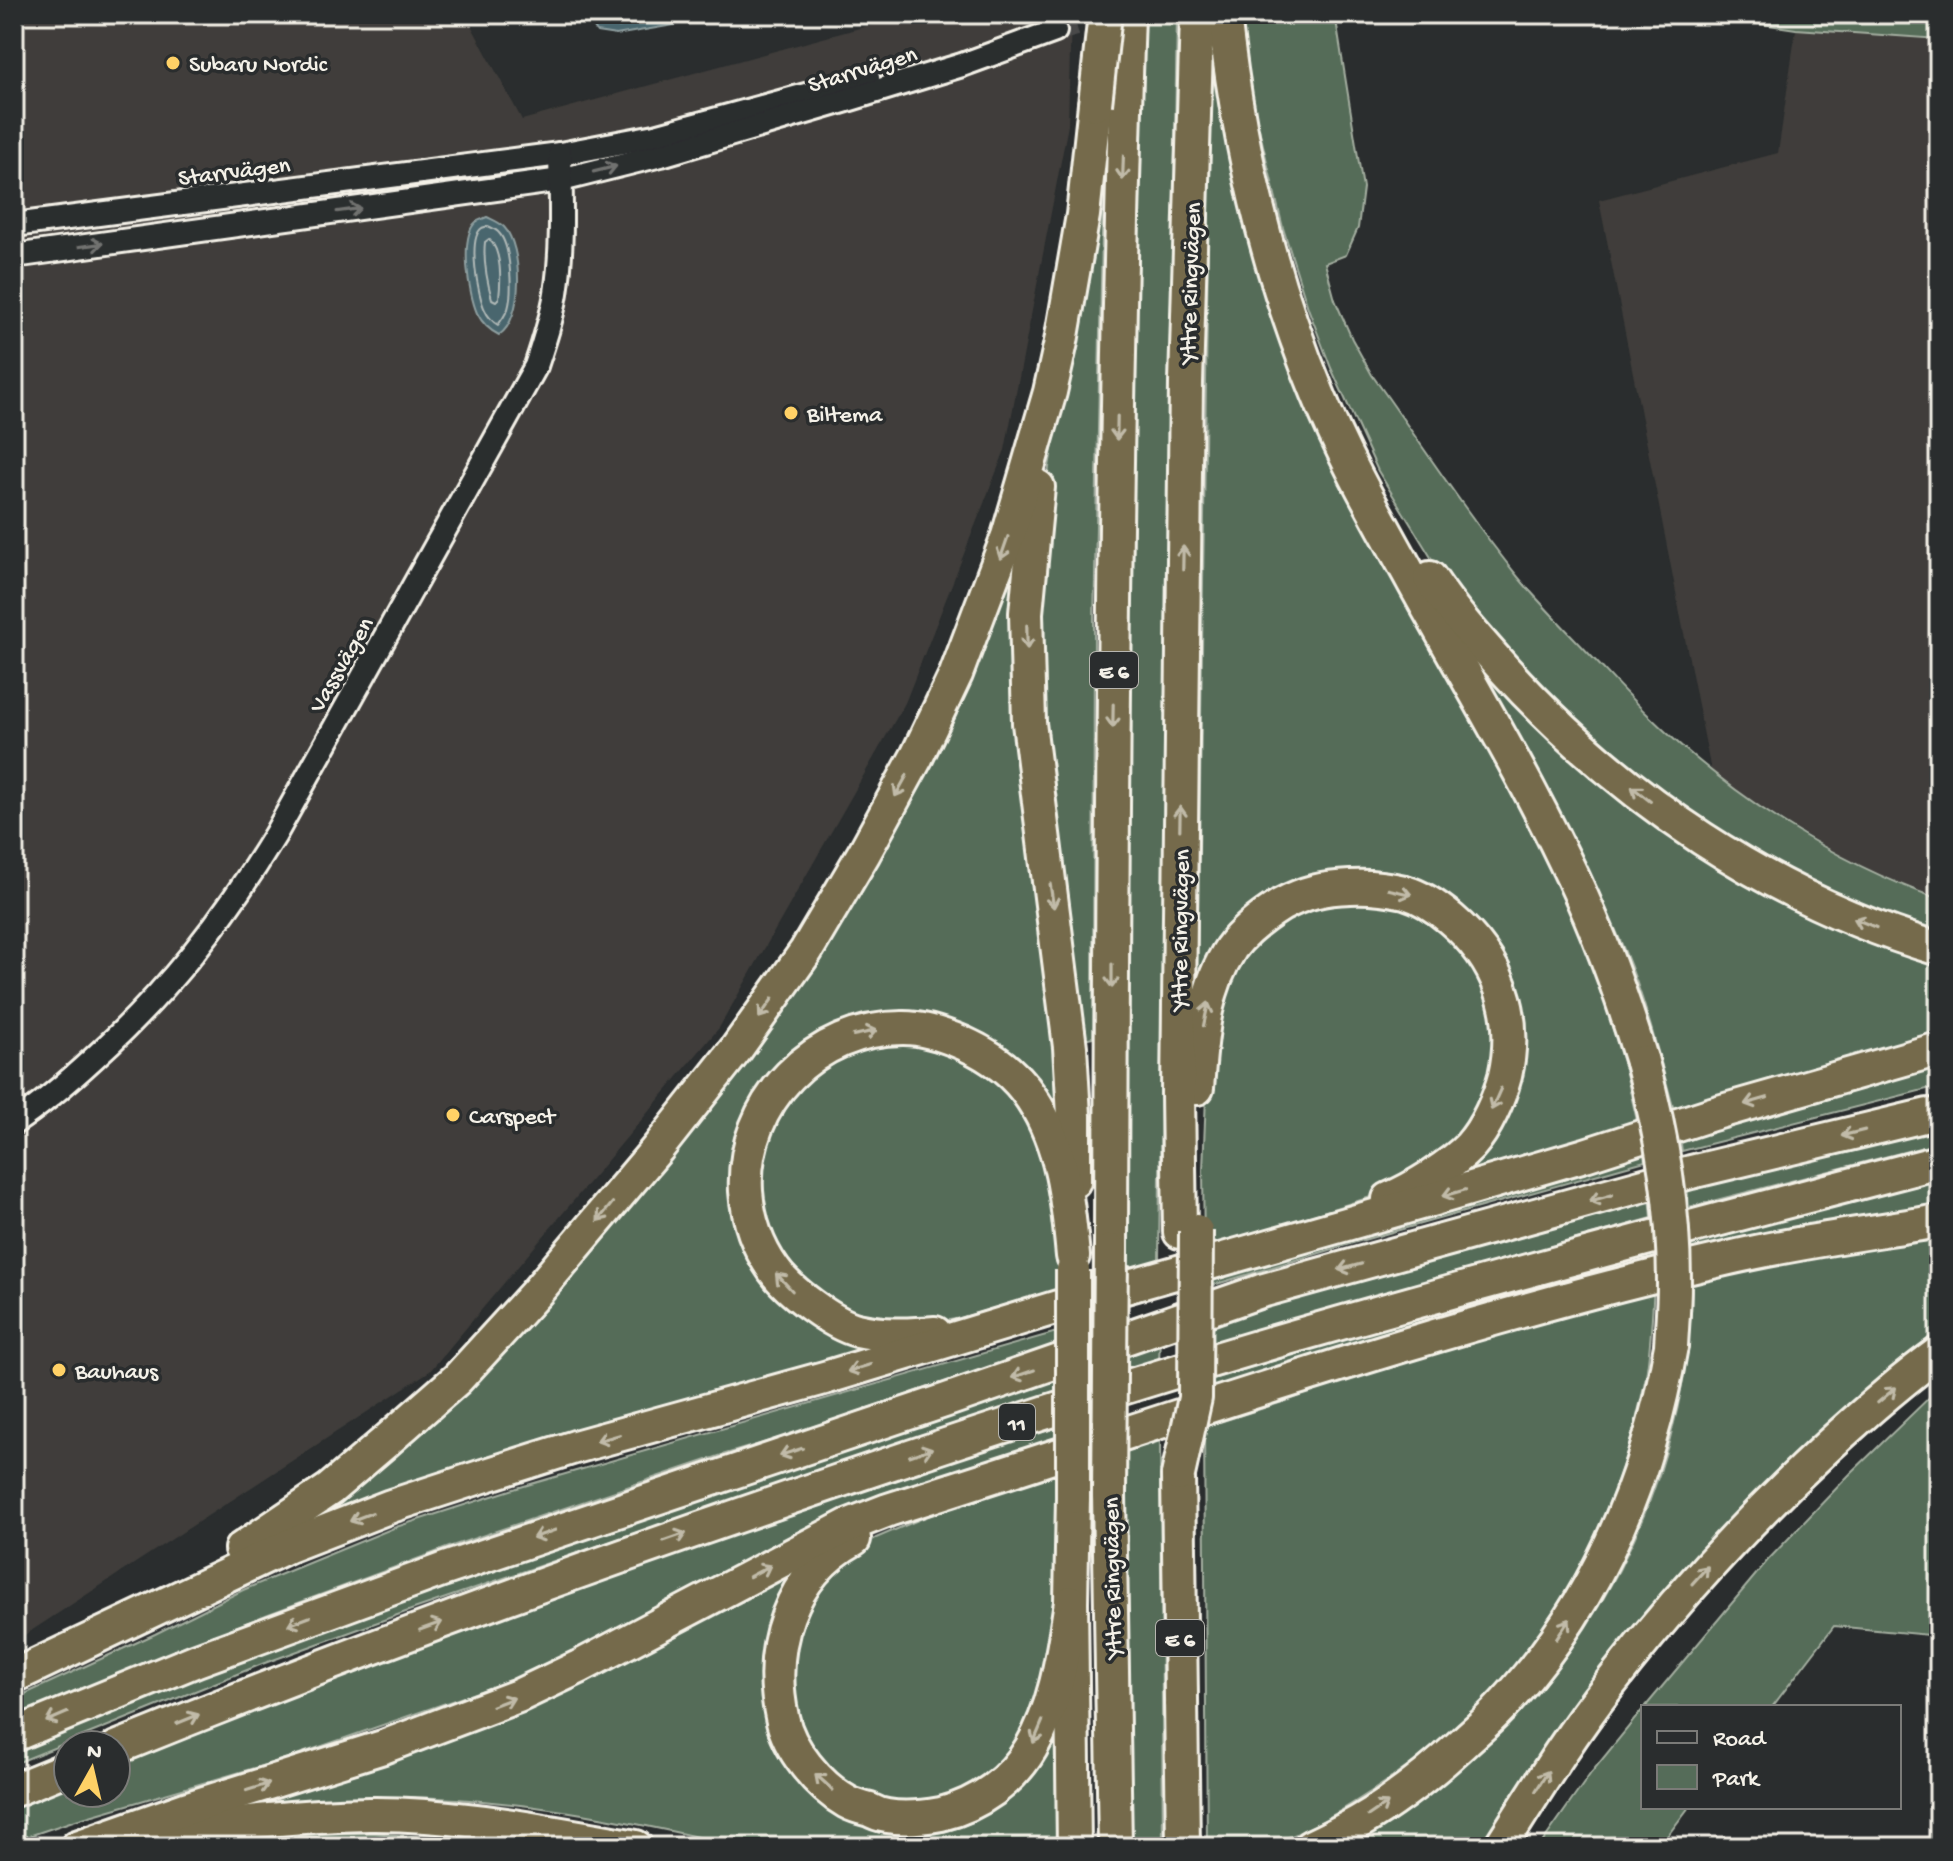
<svg xmlns="http://www.w3.org/2000/svg" width="1953" height="1861" font-family="'Gochi Hand',sans-serif">
  <style>
    .built { fill: #3f3d3a }
    .green { fill: #556c59; stroke: #a4aea0; stroke-width: 2 }
    .water { fill: #4a666e; stroke: #8e9e9f; stroke-width: 2 }
    .lines { fill: none; stroke-linecap: round; stroke-linejoin: round }
    .shore { stroke: #b0b9b7; stroke-width: 2 }
    .minor-tunnel { stroke: #484a4a; stroke-width: 22; stroke-dasharray: 22 11; stroke-linecap: butt }
    .minor-casing { stroke: #f4f1e8; stroke-width: 28 }
    .highway-casing { stroke: #f4f1e8; stroke-width: 38 }
    .minor { stroke: #2a2d2e; stroke-width: 22 }
    .highway { stroke: #746b4b; stroke-width: 32 }
    .highway-bridge-casing { stroke: #f4f1e8; stroke-width: 38; stroke-linecap: butt }
    .highway-bridge { stroke: #746b4b; stroke-width: 32 }
    .oneway { stroke: #c1bba9 }
    .oneway2 { stroke: #71726f }
    .poi-dot { fill: #ffd166; stroke: #2a2d2e; stroke-width: 3 }
    .labels { text-anchor: middle; stroke-width: 7; stroke-linejoin: round; paint-order: stroke }
    .shield { fill: #2a2d2e; stroke: #b7b6b0; stroke-width: 2 }
    .shield-label { font-size: 22px; font-weight: bold; fill: #f4f1e8 }
    .poi-label { font-size: 24px; fill: #f4f1e8; stroke: #2a2d2e; text-anchor: start }
    .street-label { font-size: 24px; fill: #f4f1e8; stroke: #2a2d2e }
  </style>
  <rect width="100%" height="100%" fill="#2a2d2e"/>
  <filter id="ink" filterUnits="userSpaceOnUse"><feTurbulence type="fractalNoise" baseFrequency=".0125" numOctaves="2"/><feDisplacementMap in="SourceGraphic" scale="16" xChannelSelector="R" yChannelSelector="G"/><feConvolveMatrix kernelMatrix="1 2 1 2 8 2 1 2 1" color-interpolation-filters="sRGB"/></filter>
  <g filter="url(#ink)">
    <!-- built -->
    <g class="built">
      <path d="M14,14H465L522,120L911,14H1071L1068,125L1005,450L905,703L719,1028L430,1371L14,1642Z"/>
      <path d="M1796,29L1939,39V899L1909,889L1848,860L1791,826L1742,794L1711,771L1599,200L1778,153Z"/>
    </g>
    <!-- green -->
    <g class="green">
      <path d="M1141,14H1177L1165,736L1159,1261L1125,1271L1127,858Z"/>
      <path d="M1237,14H1335L1363,188L1358,228L1346,255L1325,263L1335,300L1352,339L1372,375C1420,442 1466,513 1518,577C1541,605 1568,631 1593,658C1611,677 1629,697 1648,715C1730,795 1831,861 1939,899V937L1883,918L1729,842L1625,768L1505,655L1446,582L1378,471L1331,368L1308,308L1283,228L1240,50Z"/>
      <path d="M1694,14H1939V39L1796,29Z"/>
      <path d="M1211,42L1251,222L1556,868L1594,967L1625,1069L1639,1129L1434,1189L1513,1085L1475,926L1316,880L1197,990Z"/>
      <path d="M1104,138L1094,624L1093,1037L1079,1040L1039,724L1043,525L1049,467L1092,220Z"/>
      <path d="M1021,530L1066,1149L1041,1096L881,1017L750,1114L755,1258L906,1344L300,1532L748,1050Z"/>
      <path d="M1455,630L1592,769L1939,959V1040L1675,1114C1660,1060 1647,1005 1625,952C1579,839 1515,735 1455,630Z"/>
      <path d="M1369,896L1423,915L1476,963L1496,1012L1490,1091L1458,1141L1377,1195L1204,1249L1203,1170L1206,1096L1219,997L1253,942L1304,907Z"/>
      <path d="M875,1040L948,1047L1012,1092L1047,1157L1059,1250L1058,1289L957,1319L910,1325L846,1313L790,1274L779,1257L759,1201L763,1141L805,1076Z"/>
      <path d="M1939,1059V1086L1682,1151L1680,1137Z"/>
      <path d="M1939,1120V1143L1689,1207L1687,1185Z"/>
      <path d="M1643,1147L1645,1161L1353,1243L1203,1288L1204,1277Z"/>
      <path d="M1939,1177V1209L1691,1254L1692,1243Z"/>
      <path d="M1650,1195L1652,1218L1386,1293L1203,1348V1324Z"/>
      <path d="M1939,1229V1336L1884,1379L1485,1847H1341C1388,1818 1434,1791 1476,1754C1609,1640 1693,1452 1692,1276Z"/>
      <path d="M1654,1253V1266L1203,1395V1382L1368,1332Z"/>
      <path d="M1654,1285C1652,1316 1651,1346 1646,1376C1613,1544 1528,1688 1384,1783C1352,1804 1320,1825 1284,1839C1277,1842 1269,1846 1261,1847C1243,1849 1225,1847 1207,1847L1204,1427L1292,1399L1359,1373Z"/>
      <path d="M1060,1331V1345L926,1388L790,1435L722,1455L452,1546L266,1615L14,1717V1699L155,1634L243,1590L396,1527L517,1488Z"/>
      <path d="M1160,1338L1159,1362L1125,1371V1349Z"/>
      <path d="M1057,1370L1056,1394L734,1499L414,1609L262,1664L14,1764V1741L262,1642Z"/>
      <path d="M1939,1388V1636L1834,1626L1772,1707H1645L1768,1560L1850,1474Z"/>
      <path d="M1056,1428V1440L705,1590L529,1674L285,1759L76,1820L14,1841V1801L68,1780V1793H116V1760L361,1664L666,1557L953,1460Z"/>
      <path d="M1160,1438L1163,1847H1129L1125,1450Z"/>
      <path d="M1056,1471L1057,1560L1054,1629L1030,1731L989,1780L934,1804L888,1803L839,1782L809,1750L789,1694L797,1626L819,1584L860,1548L876,1538L937,1512Z"/>
      <path d="M807,1566L777,1746C786,1766 799,1788 816,1801C869,1842 947,1849 999,1804C1008,1796 1013,1782 1019,1772C1033,1747 1047,1722 1062,1697V1847H741C627,1820 508,1796 391,1797C320,1798 250,1807 179,1819L630,1658Z"/>
      <path d="M1643,1709V1807H1689L1659,1847H1539L1591,1773Z"/>
      <path d="M371,1833L451,1839L506,1847H179L280,1834Z"/>
    </g>
    <!-- water -->
    <g class="water">
      <path d="M584,14H727L725,16L616,35L597,32Z"/>
      <path d="M487,217C493,220 499,222 504,227C523,247 524,319 499,335C489,330 482,323 477,313C469,295 459,237 476,222C477,221 485,218 487,217Z"/>
    </g>
    <g class="lines">
      <!-- shore -->
      <g class="shore">
        <path d="M594,14L602,25L616,27L692,14"/>
        <path d="M488,226C492,228 496,229 499,233C511,246 513,292 508,309C505,315 502,320 498,325C492,321 488,317 485,310C478,296 467,238 482,228C484,227 486,227 488,226Z"/>
        <path d="M489,239C502,251 501,281 499,298L496,301L492,299C487,281 483,260 485,242Z"/>
      </g>
      <!-- minor-tunnel -->
      <path class="minor-tunnel" d="M1055,31L1116,14"/>
      <defs>
        <g id="minor">
          <path d="M14,225L560,154L655,136L868,78"/>
          <path d="M14,256L561,180L661,155L844,101L962,65L1055,31"/>
          <path d="M14,1123C43,1104 69,1081 95,1057C168,991 224,919 275,835L536,366C544,342 552,318 556,293C563,248 561,199 560,154"/>
        </g>
        <g id="highway">
          <path d="M1224,14C1238,144 1268,273 1318,394C1344,459 1380,521 1414,583C1464,674 1519,765 1564,859C1596,924 1621,992 1642,1062"/>
          <path d="M1038,487L1026,613L1029,723L1070,1047L1074,1116V1181"/>
          <path d="M1430,578C1452,611 1477,639 1503,668C1621,798 1771,899 1939,949"/>
          <path d="M1197,1088C1201,1040 1203,990 1231,948C1244,930 1262,917 1281,905C1305,892 1324,888 1350,887C1368,886 1387,888 1405,892C1422,897 1438,908 1451,919C1499,960 1519,1014 1505,1076C1499,1099 1486,1128 1470,1146C1452,1165 1413,1189 1389,1199"/>
          <path d="M1180,1232L1178,1094L1186,383L1197,14"/>
          <path d="M1111,1251C1112,839 1114,426 1128,14"/>
          <path d="M935,1333C908,1335 883,1336 857,1330C833,1324 788,1290 774,1270C757,1246 748,1220 746,1191C741,1102 815,1027 904,1028C924,1028 944,1035 963,1043C990,1055 1016,1074 1032,1099C1063,1146 1068,1203 1073,1256"/>
          <path d="M1178,1475L1183,1847"/>
          <path d="M1109,1494L1115,1847"/>
          <path d="M1073,1497L1071,1602L1074,1847"/>
          <path d="M854,1539C789,1575 767,1648 782,1717C788,1749 819,1786 847,1802C854,1806 862,1808 870,1810C875,1813 881,1815 887,1816C904,1819 924,1817 941,1814C978,1805 1012,1781 1031,1748C1057,1704 1063,1651 1071,1602"/>
          <path d="M241,1549L330,1489L384,1443L457,1379L535,1294L658,1148L737,1048L806,951L864,853L917,756L956,674L1008,536L1050,392L1061,342L1083,215L1095,104"/>
          <path d="M14,1676L288,1546L391,1506L480,1477L575,1447L828,1377L1094,1296L1448,1195L1585,1155L1712,1114L1939,1049"/>
          <path d="M14,1735L197,1660L442,1570L944,1401L1261,1291L1691,1172L1928,1115"/>
          <path d="M116,1748C330,1661 547,1581 766,1506C939,1446 1113,1389 1288,1338C1504,1276 1721,1218 1939,1162"/>
          <path d="M14,1790L68,1768"/>
          <path d="M155,1834C226,1824 297,1815 369,1814C458,1813 548,1832 636,1847"/>
          <path d="M77,1847L185,1809L383,1747L518,1696L579,1667L847,1526L888,1510C1166,1422 1441,1324 1725,1259C1796,1242 1868,1233 1939,1221"/>
          <path d="M1310,1847C1327,1839 1343,1831 1359,1822C1397,1800 1433,1771 1465,1741C1477,1730 1489,1720 1500,1708C1510,1698 1519,1687 1528,1676C1606,1581 1650,1467 1671,1346"/>
          <path d="M1500,1847C1535,1792 1569,1736 1609,1685C1675,1600 1748,1520 1827,1447C1863,1414 1900,1381 1939,1353"/>
        </g>
      </defs>
      <!-- minor casing -->
      <use href="#minor" class="minor-casing"/>
      <!-- highway casing -->
      <use href="#highway" class="highway-casing"/>
      <!-- minor -->
      <use href="#minor" class="minor"/>
      <!-- highway -->
      <use href="#highway" class="highway"/>
      <defs>
        <g id="highway-bridge">
          <path d="M1095,104L1105,14"/>
          <path d="M1642,1062C1662,1134 1674,1208 1674,1284C1674,1305 1672,1326 1671,1346"/>
          <path d="M1178,1475L1195,1398L1196,1231"/>
          <path d="M1109,1494L1111,1251"/>
          <path d="M1073,1497V1270"/>
        </g>
      </defs>
      <!-- highway-bridge casing -->
      <use href="#highway-bridge" class="highway-bridge-casing"/>
      <!-- highway-bridge -->
      <use href="#highway-bridge" class="highway-bridge"/>
    </g>
    <!-- one-way arrows -->
    <defs><path id="oneway-shaft" d="M-6 0H5M1.5-3L5.5 0L1.5 3" fill="none" stroke-width="1.6" stroke-linecap="round" stroke-linejoin="round" transform="scale(2)"/></defs>
    <g class="oneway">
      <use href="#oneway-shaft" transform="translate(1123 168) rotate(92)"/>
      <use href="#oneway-shaft" transform="translate(1117 428) rotate(91)"/>
      <use href="#oneway-shaft" transform="translate(1004 548) rotate(109)"/>
      <use href="#oneway-shaft" transform="translate(1183 558) rotate(-89)"/>
      <use href="#oneway-shaft" transform="translate(1027 637) rotate(89)"/>
      <use href="#oneway-shaft" transform="translate(1113 716) rotate(91)"/>
      <use href="#oneway-shaft" transform="translate(901 786) rotate(119)"/>
      <use href="#oneway-shaft" transform="translate(1641 794) rotate(-142)"/>
      <use href="#oneway-shaft" transform="translate(1180 818) rotate(-89)"/>
      <use href="#oneway-shaft" transform="translate(1400 892) rotate(13)"/>
      <use href="#oneway-shaft" transform="translate(1052 896) rotate(81)"/>
      <use href="#oneway-shaft" transform="translate(1865 923) rotate(-158)"/>
      <use href="#oneway-shaft" transform="translate(1112 976) rotate(90)"/>
      <use href="#oneway-shaft" transform="translate(766 1008) rotate(125)"/>
      <use href="#oneway-shaft" transform="translate(1206 1014) rotate(-78)"/>
      <use href="#oneway-shaft" transform="translate(865 1033) rotate(-12)"/>
      <use href="#oneway-shaft" transform="translate(1496 1099) rotate(114)"/>
      <use href="#oneway-shaft" transform="translate(1756 1101) rotate(164)"/>
      <use href="#oneway-shaft" transform="translate(1853 1133) rotate(166)"/>
      <use href="#oneway-shaft" transform="translate(1454 1193) rotate(164)"/>
      <use href="#oneway-shaft" transform="translate(1601 1198) rotate(164)"/>
      <use href="#oneway-shaft" transform="translate(605 1212) rotate(129)"/>
      <use href="#oneway-shaft" transform="translate(1350 1267) rotate(165)"/>
      <use href="#oneway-shaft" transform="translate(784 1282) rotate(-133)"/>
      <use href="#oneway-shaft" transform="translate(859 1368) rotate(163)"/>
      <use href="#oneway-shaft" transform="translate(1023 1374) rotate(161)"/>
      <use href="#oneway-shaft" transform="translate(1887 1395) rotate(-40)"/>
      <use href="#oneway-shaft" transform="translate(608 1438) rotate(164)"/>
      <use href="#oneway-shaft" transform="translate(791 1452) rotate(162)"/>
      <use href="#oneway-shaft" transform="translate(921 1452) rotate(-19)"/>
      <use href="#oneway-shaft" transform="translate(361 1517) rotate(159)"/>
      <use href="#oneway-shaft" transform="translate(544 1534) rotate(161)"/>
      <use href="#oneway-shaft" transform="translate(675 1537) rotate(-19)"/>
      <use href="#oneway-shaft" transform="translate(760 1571) rotate(-28)"/>
      <use href="#oneway-shaft" transform="translate(1700 1575) rotate(-48)"/>
      <use href="#oneway-shaft" transform="translate(299 1621) rotate(159)"/>
      <use href="#oneway-shaft" transform="translate(431 1626) rotate(-20)"/>
      <use href="#oneway-shaft" transform="translate(1563 1629) rotate(-57)"/>
      <use href="#oneway-shaft" transform="translate(503 1702) rotate(-21)"/>
      <use href="#oneway-shaft" transform="translate(57 1717) rotate(157)"/>
      <use href="#oneway-shaft" transform="translate(188 1719) rotate(-22)"/>
      <use href="#oneway-shaft" transform="translate(1038 1732) rotate(113)"/>
      <use href="#oneway-shaft" transform="translate(1542 1781) rotate(-58)"/>
      <use href="#oneway-shaft" transform="translate(824 1782) rotate(-138)"/>
      <use href="#oneway-shaft" transform="translate(258 1787) rotate(-17)"/>
      <use href="#oneway-shaft" transform="translate(1378 1809) rotate(-34)"/>
    </g>
    <g class="oneway2">
      <use href="#oneway-shaft" transform="translate(605 169) rotate(-14)"/>
      <use href="#oneway-shaft" transform="translate(349 210) rotate(-8)"/>
      <use href="#oneway-shaft" transform="translate(91 245) rotate(-8)"/>
    </g>
  </g>
  <!-- markers -->
  <g class="poi-dot">
    <circle cx="173" cy="63" r="8"/>
    <circle cx="791" cy="413" r="8"/>
    <circle cx="453" cy="1115" r="8"/>
    <circle cx="59" cy="1370" r="8"/>
  </g>
  <g class="labels">
    <!-- shield labels -->
    <g class="shield">
      <rect x="1090" y="652" width="48" height="36" rx="6"/>
      <rect x="999" y="1404" width="36" height="36" rx="6"/>
      <rect x="1156" y="1620" width="48" height="36" rx="6"/>
    </g>
    <g class="shield-label">
      <text x="1114" y="678">E 6</text>
      <text x="1017" y="1430">11</text>
      <text x="1180" y="1646">E 6</text>
    </g>
    <!-- poi labels -->
    <g class="poi-label">
      <text x="189" y="71">Subaru Nordic</text>
      <text x="807" y="421">Biltema</text>
      <text x="469" y="1123">Carspect</text>
      <text x="75" y="1378">Bauhaus</text>
    </g>
    <!-- street labels -->
    <g class="street-label">
      <text transform="translate(862 68) rotate(-17)" y="8">Starrvägen</text>
      <text transform="translate(234 170) rotate(-7)" y="8">Starrvägen</text>
      <text transform="translate(1189 283) rotate(-88)" y="8">Yttre Ringvägen</text>
      <text transform="translate(340 664) rotate(-60)" y="8">Vassvägen</text>
      <text transform="translate(1179 930) rotate(-89)" y="8">Yttre Ringvägen</text>
      <text transform="translate(1111 1578) rotate(-91)" y="8">Yttre Ringvägen</text>
    </g>
  </g>
  <!-- margin -->
  <rect width="1953" height="1861" fill="none" stroke="#2a2d2e" stroke-width="48"/>
  <rect x="24" y="24" width="1905" height="1813" fill="none" stroke="#f4f1e8" stroke-width="3" filter="url(#ink)"/>
  <!-- legend -->
  <rect x="1641" y="1705" width="260" height="104" fill="#2a2d2e" stroke="#7b7b78" stroke-width="2"/>
  <rect x="1657" y="1731" width="40" height="12" fill="#2a2d2e" stroke="#7b7b78" stroke-width="2"/>
  <text x="1713" y="1745" font-size="24" fill="#f4f1e8">Road</text>
  <rect x="1657" y="1765" width="40" height="24" fill="#556c59" stroke="#7b7b78" stroke-width="2"/>
  <text x="1713" y="1785" font-size="24" fill="#f4f1e8">Park</text>
  <!-- north arrow -->
  <g transform="translate(92 1769) rotate(8)"><circle r="38" fill="#2a2d2e" stroke="#7b7b78" stroke-width="2"/>
  <path d="M0-6L14 30L0 20L-14 30Z" fill="#ffd166"/>
  <text y="-12" font-size="22" font-weight="bold" text-anchor="middle" fill="#f4f1e8">N</text>
  </g>
</svg>
